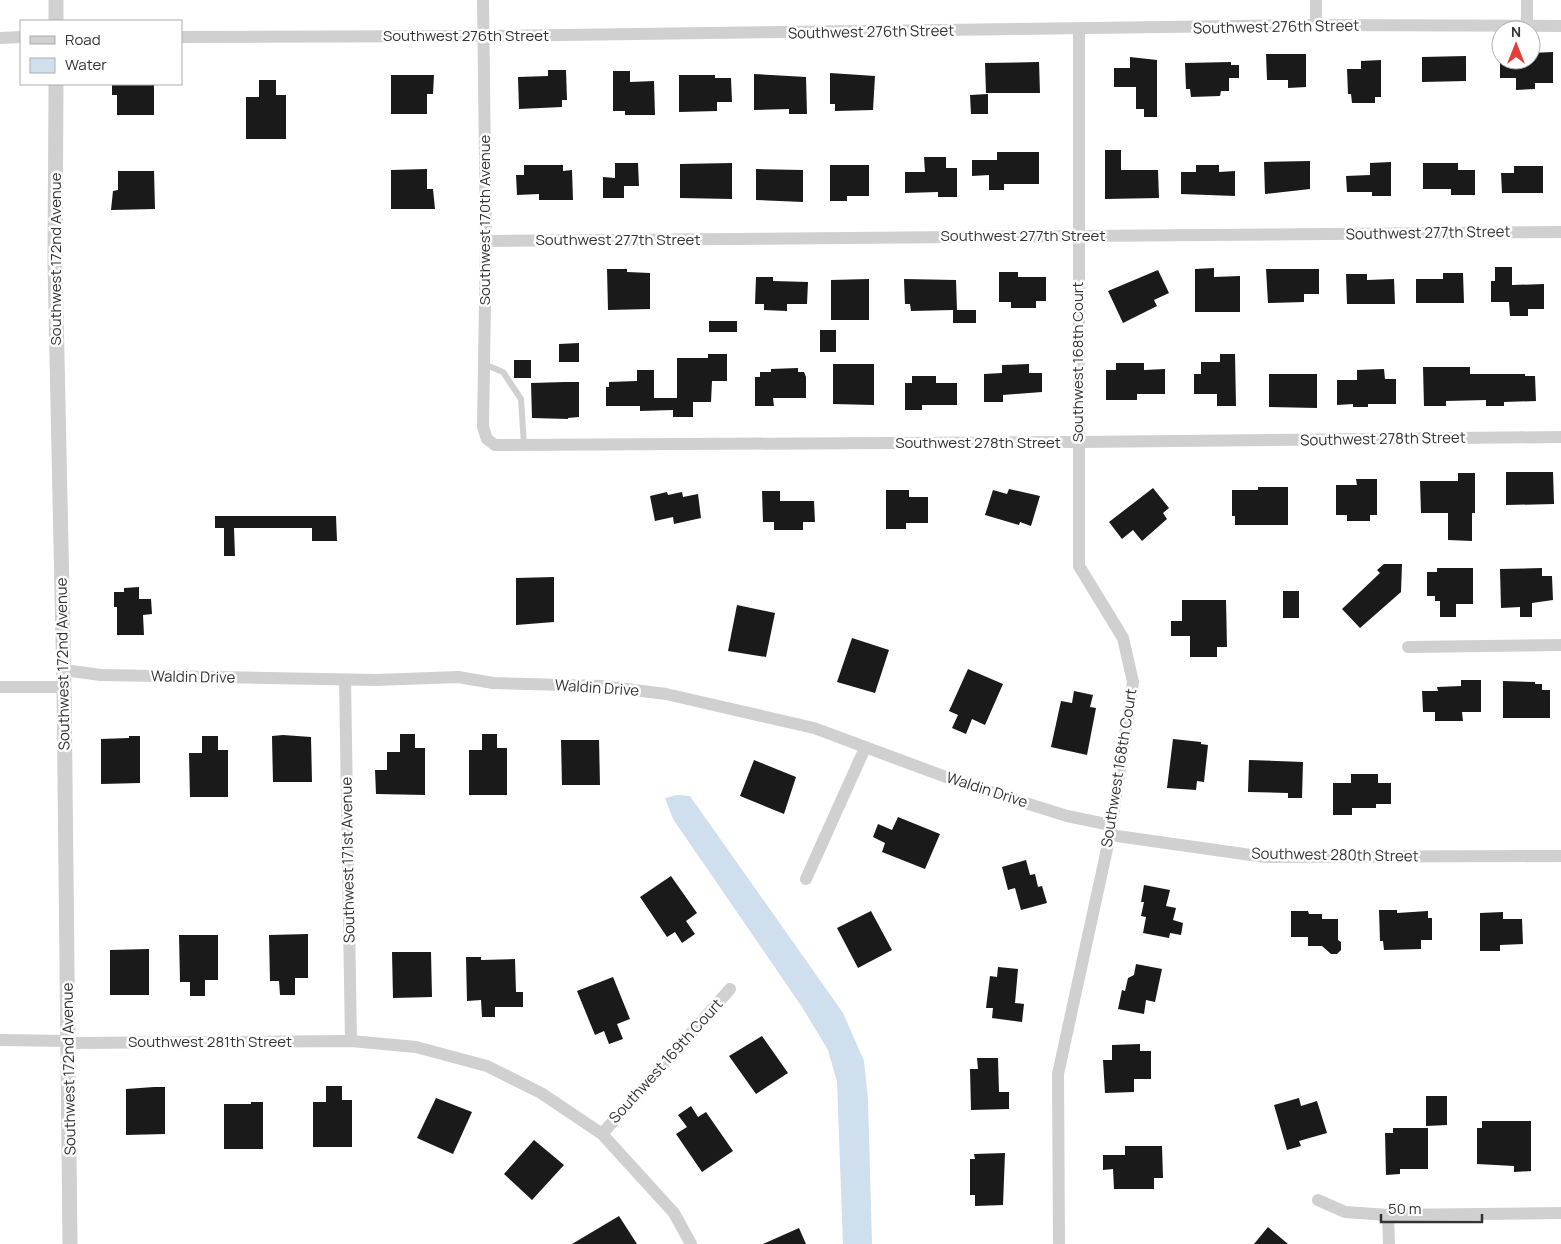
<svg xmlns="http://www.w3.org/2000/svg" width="1561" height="1244" font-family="Manrope,sans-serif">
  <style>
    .water { fill: #cfdfed }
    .building { fill: #1a1a1a }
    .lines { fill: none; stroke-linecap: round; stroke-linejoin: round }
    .service { stroke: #d0d0d0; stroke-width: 6 }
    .minor { stroke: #d0d0d0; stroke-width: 12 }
    .tertiary { stroke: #d0d0d0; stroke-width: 15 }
    .labels { text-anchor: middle; stroke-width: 5; stroke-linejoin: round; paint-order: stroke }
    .street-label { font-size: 15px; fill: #333; stroke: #fff }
  </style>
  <rect width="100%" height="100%" fill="#fff"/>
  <!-- water -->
  <path class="water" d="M677,795L690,796L843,1013L864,1061L868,1099L872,1244H843L837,1082L828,1050L802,1007L673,819L665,798Z"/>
  <!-- building -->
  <g class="building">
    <path d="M1553,52V83H1535V89L1516,90V78H1500V60H1531V53Z"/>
    <path d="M1266,54H1306V87L1288,88V80H1267Z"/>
    <path d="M1466,56V81L1422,82V57Z"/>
    <path d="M1130,57L1157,60V117H1144V109H1136V87H1114V68H1130Z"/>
    <path d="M1381,60V97H1375V103H1352L1351,94H1348L1347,69H1361V61Z"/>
    <path d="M1039,62L1040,93H986L985,63Z"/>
    <path d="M1231,62V65H1239V78H1229V91H1221L1220,96L1191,97L1190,89H1186L1185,63Z"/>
    <path d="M548,70H566L567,100H562V107L519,109L518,77L548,76Z"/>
    <path d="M613,71H630V82L654,81L655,115H625V111H613Z"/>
    <path d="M830,73L875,76L873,110L835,111V104H830Z"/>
    <path d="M754,74L806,77L807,114H789V109L754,110Z"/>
    <path d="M391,75H434L433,94H427V114H391Z"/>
    <path d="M679,75H715V78H731L732,102H717V111L679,112Z"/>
    <path d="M259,80H276V95H286V139H246V97H259Z"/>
    <path d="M112,84H154V115H117V95H112Z"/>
    <path d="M988,94V114H971L970,95Z"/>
    <path d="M1105,150H1121V170H1158L1159,198L1105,199Z"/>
    <path d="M997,152H1039V184H1004V190H989V175L972,176V160H997Z"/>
    <path d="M924,157H946V168H957V197H938V192L905,193V172H925Z"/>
    <path d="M1310,161V189L1265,194L1264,162Z"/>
    <path d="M1391,162V196H1372V192H1347L1346,176L1370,175V163Z"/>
    <path d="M615,163H638L639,186H624V198H603V177L615,178Z"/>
    <path d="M732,163V199L680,198V164Z"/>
    <path d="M1423,163H1458V170H1475V195H1451V189H1423Z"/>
    <path d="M524,165H563V171L572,170L573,200H539V194L517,195L516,175H524Z"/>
    <path d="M830,165H869V196H847V201H830Z"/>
    <path d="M1196,165H1219V172L1235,171V196L1181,194V172H1196Z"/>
    <path d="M1514,166H1543V193H1502L1501,173H1514Z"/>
    <path d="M427,169V189H433L435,209H391V170Z"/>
    <path d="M756,169L803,170V202L756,200Z"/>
    <path d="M118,171H154L155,209L111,210L113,191L118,190Z"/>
    <path d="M1495,267H1512V285L1544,284V309H1528V316H1510L1509,302H1491V281H1495Z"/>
    <path d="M1214,268V277L1240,276V312H1195V269Z"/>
    <path d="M607,269H627V272L650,273V309L608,310Z"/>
    <path d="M1266,269H1319V294H1304V302L1268,303Z"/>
    <path d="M1158,270L1169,293L1154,300L1157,306L1123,323L1108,291Z"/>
    <path d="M999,272H1018V277H1046V301H1036V308H1011V302H999Z"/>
    <path d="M1443,273H1463L1464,303H1416V279H1443Z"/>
    <path d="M1346,274H1367V280L1394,279L1395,304H1347Z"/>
    <path d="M756,277H773V281L808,282L807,304H787V311L764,310V304H755Z"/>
    <path d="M869,279V320H831V280Z"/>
    <path d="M904,279L956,280L957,310H976V323H953V310L911,311L910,304H905Z"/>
    <rect x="709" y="321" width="28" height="11"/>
    <rect x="820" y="330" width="16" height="22"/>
    <path d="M579,343V362H559V344Z"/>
    <path d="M708,354H727V381H712L711,402H693V417H673V410L640,411V406H606V387H609V382L637,381V370H654V398H677V358H708Z"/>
    <path d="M1220,354H1235L1236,406H1217V394H1194V374H1201V362H1220Z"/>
    <rect x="514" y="360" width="17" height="18"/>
    <path d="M1116,363H1144V370L1165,369V394H1137V400H1106V370H1116Z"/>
    <path d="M833,364H874V405L833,404Z"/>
    <path d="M1029,364V373H1042V392L1003,395V402H984V374L1002,373V365Z"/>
    <path d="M1423,367H1470V374H1525V376H1535L1536,401L1504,402V406H1486V400L1446,401V406H1424Z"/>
    <path d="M798,368V372H804L806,377V398H773L774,406H755V377H760V372H771V369Z"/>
    <path d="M1384,369L1385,379H1396V404H1368V407H1353V404L1337,405V380H1357V370Z"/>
    <path d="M1269,374H1317V408L1269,407Z"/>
    <path d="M912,376H936V383H957V405H922V410H905V383H912Z"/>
    <path d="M565,382H579V417L568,418V419L532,418L531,383Z"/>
    <path d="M1506,472H1553L1554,504L1506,505Z"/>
    <path d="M1458,473H1475V513H1472V541L1448,540V513H1421L1420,481H1458Z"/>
    <path d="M1356,479H1377V515H1370V521H1347V515H1336V485H1357Z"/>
    <path d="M1258,487H1288V525H1235V516H1232V490H1258Z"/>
    <path d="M1153,488L1169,508L1163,513L1167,519L1142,541L1133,530L1122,539L1109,522Z"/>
    <path d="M1009,489L1040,496L1031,526L1020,522L1019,525L985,515L993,490L1007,494Z"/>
    <path d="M886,490H909V497H928V523H906V529H886Z"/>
    <path d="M762,491H780V501H814L815,522H803V530H774V522H763Z"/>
    <path d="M667,492L668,495L682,492L683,497L698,494L701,518L674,524L673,517L655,521L650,496Z"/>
    <path d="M215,516H336L337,541H312V528H234L235,556H224V528H215Z"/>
    <path d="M1384,564H1402L1401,592L1360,628L1342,609L1380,573L1377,570Z"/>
    <path d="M1437,568H1473V604H1456V617H1440V601H1435V596H1427V572H1437Z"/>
    <path d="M1542,568V576H1552L1553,600L1532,603V617H1520V607L1501,608L1500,569Z"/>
    <path d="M554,577V622L516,625V578Z"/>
    <path d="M139,587V599H151L152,614L143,615L144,635H117V607H114V592H124V588Z"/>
    <rect x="1283" y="591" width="16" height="27"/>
    <path d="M1182,600H1226L1227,647H1217V657H1190V636H1171V621H1182Z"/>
    <path d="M737,605L775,613L766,657L728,651Z"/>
    <path d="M852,638L889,650L875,693L837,682Z"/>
    <path d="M968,669L1003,684L985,725L972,719L966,734L952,728L958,715L949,711Z"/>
    <path d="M1461,680H1481V712H1462L1463,721H1435V712H1423L1422,691H1438L1437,687L1461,686Z"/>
    <path d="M1503,681L1535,682V684H1542V690H1550V718H1503Z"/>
    <path d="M1074,691L1093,695L1090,707L1096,708L1087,755L1051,747L1061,701L1072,703Z"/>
    <path d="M400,734H415V748H425V795L376,794L375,770H387V752H400Z"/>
    <path d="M482,734H497V748H507V795H469V750H482Z"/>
    <path d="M283,735L311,737L312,782H273L272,736Z"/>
    <path d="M129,736H140V783L101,784V739L129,738Z"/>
    <path d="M202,736H218V750H228V797H190L189,753H202Z"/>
    <path d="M1173,739L1201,742V744L1208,745L1204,782L1197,781L1196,790L1167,788Z"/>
    <path d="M561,740H599L600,785H562Z"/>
    <path d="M754,760L796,777L784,814L740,796Z"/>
    <path d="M1249,760L1303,762L1302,798H1288V793L1248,792Z"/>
    <path d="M1351,774H1378V783H1391V804H1376V808H1352V815H1333V783H1351Z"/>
    <path d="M898,817L940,834L925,869L882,852L885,843L873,837L878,824L892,830Z"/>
    <path d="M1026,860L1030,875L1035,874L1038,887L1042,886L1047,903L1021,910L1015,888L1008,890L1002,867Z"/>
    <path d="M671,876L697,913L686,921L695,934L682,943L675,932L667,937L640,897Z"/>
    <path d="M1144,885L1170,890L1166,906L1176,908L1173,920L1183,923L1181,935L1170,933L1169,938L1143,933L1146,917L1141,916L1144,902H1141Z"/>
    <path d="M1379,910H1397V913L1428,911V918H1432V940H1421V949L1384,950L1383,941H1380Z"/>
    <path d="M871,911L892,950L858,968L837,928Z"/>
    <path d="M1291,911H1308L1309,914H1322V919H1338V940L1341,942V950L1337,954H1331L1322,946H1308V937H1291Z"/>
    <path d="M1503,912V919H1522L1523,944L1500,945V951H1480V913Z"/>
    <path d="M308,934V978H295V995H280L279,981H270L269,935Z"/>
    <path d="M179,935H218V980H205V996H190V982H180Z"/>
    <path d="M149,949V995H110V950Z"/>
    <path d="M392,952H431L432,997L393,998Z"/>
    <path d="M466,957H481V960L515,959L516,992H523V1007H495V1017H482L481,1000L467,1001Z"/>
    <path d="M1136,964L1162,969L1155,1002L1146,1000L1144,1014L1118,1009L1122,990L1125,991L1128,978L1134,975Z"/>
    <path d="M998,967L1018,969L1015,1003L1024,1004L1022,1022L992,1018L993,1008H986L990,976L997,977Z"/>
    <path d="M613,977L630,1019L617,1024L623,1039L609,1044L604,1031L595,1035L577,991Z"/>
    <path d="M762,1036L788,1073L756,1094L729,1056Z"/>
    <path d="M1140,1044V1051H1151V1079H1134V1092L1105,1093L1103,1060H1112V1045Z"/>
    <path d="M977,1058H998L999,1092H1009V1109L971,1110L970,1069H978Z"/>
    <path d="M326,1086H342V1100H352V1147H313V1102H326Z"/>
    <path d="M154,1087H165V1134L126,1135V1089Z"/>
    <path d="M1426,1096H1447V1125L1426,1126Z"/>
    <path d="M436,1098L472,1112L453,1154L417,1138Z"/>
    <path d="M1299,1098L1301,1106L1317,1101L1327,1133L1299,1141L1301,1146L1287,1150L1274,1105Z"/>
    <path d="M251,1102H263V1149H224V1104H251Z"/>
    <path d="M691,1106L698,1117L706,1112L733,1151L702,1172L676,1134L687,1127L678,1115Z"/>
    <path d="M1482,1121H1531V1171L1514,1172V1166L1477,1164V1128H1482Z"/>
    <path d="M1393,1128H1428V1169H1400V1174L1386,1175L1385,1133H1393Z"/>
    <path d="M534,1140L564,1165L532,1200L504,1174Z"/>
    <path d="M1125,1146H1162L1163,1178H1154V1189H1114L1113,1169L1103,1170V1155H1125Z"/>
    <path d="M1005,1153L1003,1205L975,1206V1195H970V1159H975L974,1154Z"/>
    <path d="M619,1216L637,1244H572Z"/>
    <path d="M1268,1227L1288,1244H1254Z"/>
    <path d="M799,1228L806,1244H763Z"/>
  </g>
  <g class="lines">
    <!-- service -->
    <path class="service" d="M484,364L503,372L521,399L524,445"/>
    <!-- minor -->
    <g class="minor">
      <path d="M483,0L486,241L483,427L487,439L495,445L1078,442L1561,437"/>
      <path d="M1316,25V0"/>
      <path d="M1527,26V0"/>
      <path d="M181,37L484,36L1316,25L1561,26"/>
      <path d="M0,38L21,37"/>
      <path d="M486,241L1561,232"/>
      <path d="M1408,647L1561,645"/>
      <path d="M64,670L101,675L376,680L458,677L493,683L602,686L666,694L814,728L962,783L1067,816L1111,825"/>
      <path d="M345,680L351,1041"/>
      <path d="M0,687H64"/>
      <path d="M1110,835L1265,857L1561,856"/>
      <path d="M806,879L865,748"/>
      <path d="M0,1040L69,1041"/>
      <path d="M69,1043L351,1041L416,1047L487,1066L541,1093L602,1134L674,1213L691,1244"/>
      <path d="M602,1134L730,989"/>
      <path d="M1318,1200L1345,1212L1388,1215L1561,1213"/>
      <path d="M1388,1215L1389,1244"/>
      <path d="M1059,1244L1058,1074L1110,835L1133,682L1123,638L1079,566V30"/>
    </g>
    <!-- tertiary -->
    <g class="tertiary">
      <path d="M56,21V0"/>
      <path d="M56,84L55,262L64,687L70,1244"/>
    </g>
  </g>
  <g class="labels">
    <!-- street labels -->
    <g class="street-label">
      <text transform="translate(1276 27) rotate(-1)" y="5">Southwest 276th Street</text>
      <text transform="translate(871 32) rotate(-1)" y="5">Southwest 276th Street</text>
      <text x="466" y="41">Southwest 276th Street</text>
      <text transform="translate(485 220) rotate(-90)" y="5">Southwest 170th Avenue</text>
      <text transform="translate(1428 233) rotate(-1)" y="5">Southwest 277th Street</text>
      <text x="1023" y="241">Southwest 277th Street</text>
      <text x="618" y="245">Southwest 277th Street</text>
      <text transform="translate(56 259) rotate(-90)" y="5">Southwest 172nd Avenue</text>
      <text transform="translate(1078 362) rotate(-90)" y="5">Southwest 168th Court</text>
      <text transform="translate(1383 439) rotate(-1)" y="5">Southwest 278th Street</text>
      <text x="978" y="448">Southwest 278th Street</text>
      <text transform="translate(63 664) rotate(-91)" y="5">Southwest 172nd Avenue</text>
      <text transform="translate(193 677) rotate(1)" y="5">Waldin Drive</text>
      <text transform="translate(597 688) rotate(4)" y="5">Waldin Drive</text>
      <text transform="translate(1119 768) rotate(-81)" y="5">Southwest 168th Court</text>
      <text transform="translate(987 790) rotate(18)" y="5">Waldin Drive</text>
      <text transform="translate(1335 855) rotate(1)" y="5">Southwest 280th Street</text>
      <text transform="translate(348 860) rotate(-91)" y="5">Southwest 171st Avenue</text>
      <text x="210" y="1047">Southwest 281th Street</text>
      <text transform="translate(666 1061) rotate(-48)" y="5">Southwest 169th Court</text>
      <text transform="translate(69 1069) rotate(-91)" y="5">Southwest 172nd Avenue</text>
    </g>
  </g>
  <!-- legend -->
  <rect x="20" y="20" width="162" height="65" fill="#ffffff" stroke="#adadad"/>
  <rect x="30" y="36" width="25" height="8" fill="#d0d0d0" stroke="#adadad"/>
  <text x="65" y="45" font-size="15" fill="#333333">Road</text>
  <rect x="30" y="58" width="25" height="15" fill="#cfdfed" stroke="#adadad"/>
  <text x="65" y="70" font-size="15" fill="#333333">Water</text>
  <!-- north arrow -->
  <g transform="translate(1516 45)"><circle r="24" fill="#ffffff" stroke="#adadad"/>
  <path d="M0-4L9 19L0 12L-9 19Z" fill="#e43e3b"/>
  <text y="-8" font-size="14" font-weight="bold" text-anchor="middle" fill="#333333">N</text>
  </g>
  <!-- scale -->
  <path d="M1381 1214v8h101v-8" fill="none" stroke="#333333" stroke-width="2.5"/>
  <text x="1388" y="1214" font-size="15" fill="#333333" stroke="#ffffff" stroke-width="4" paint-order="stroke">50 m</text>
</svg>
